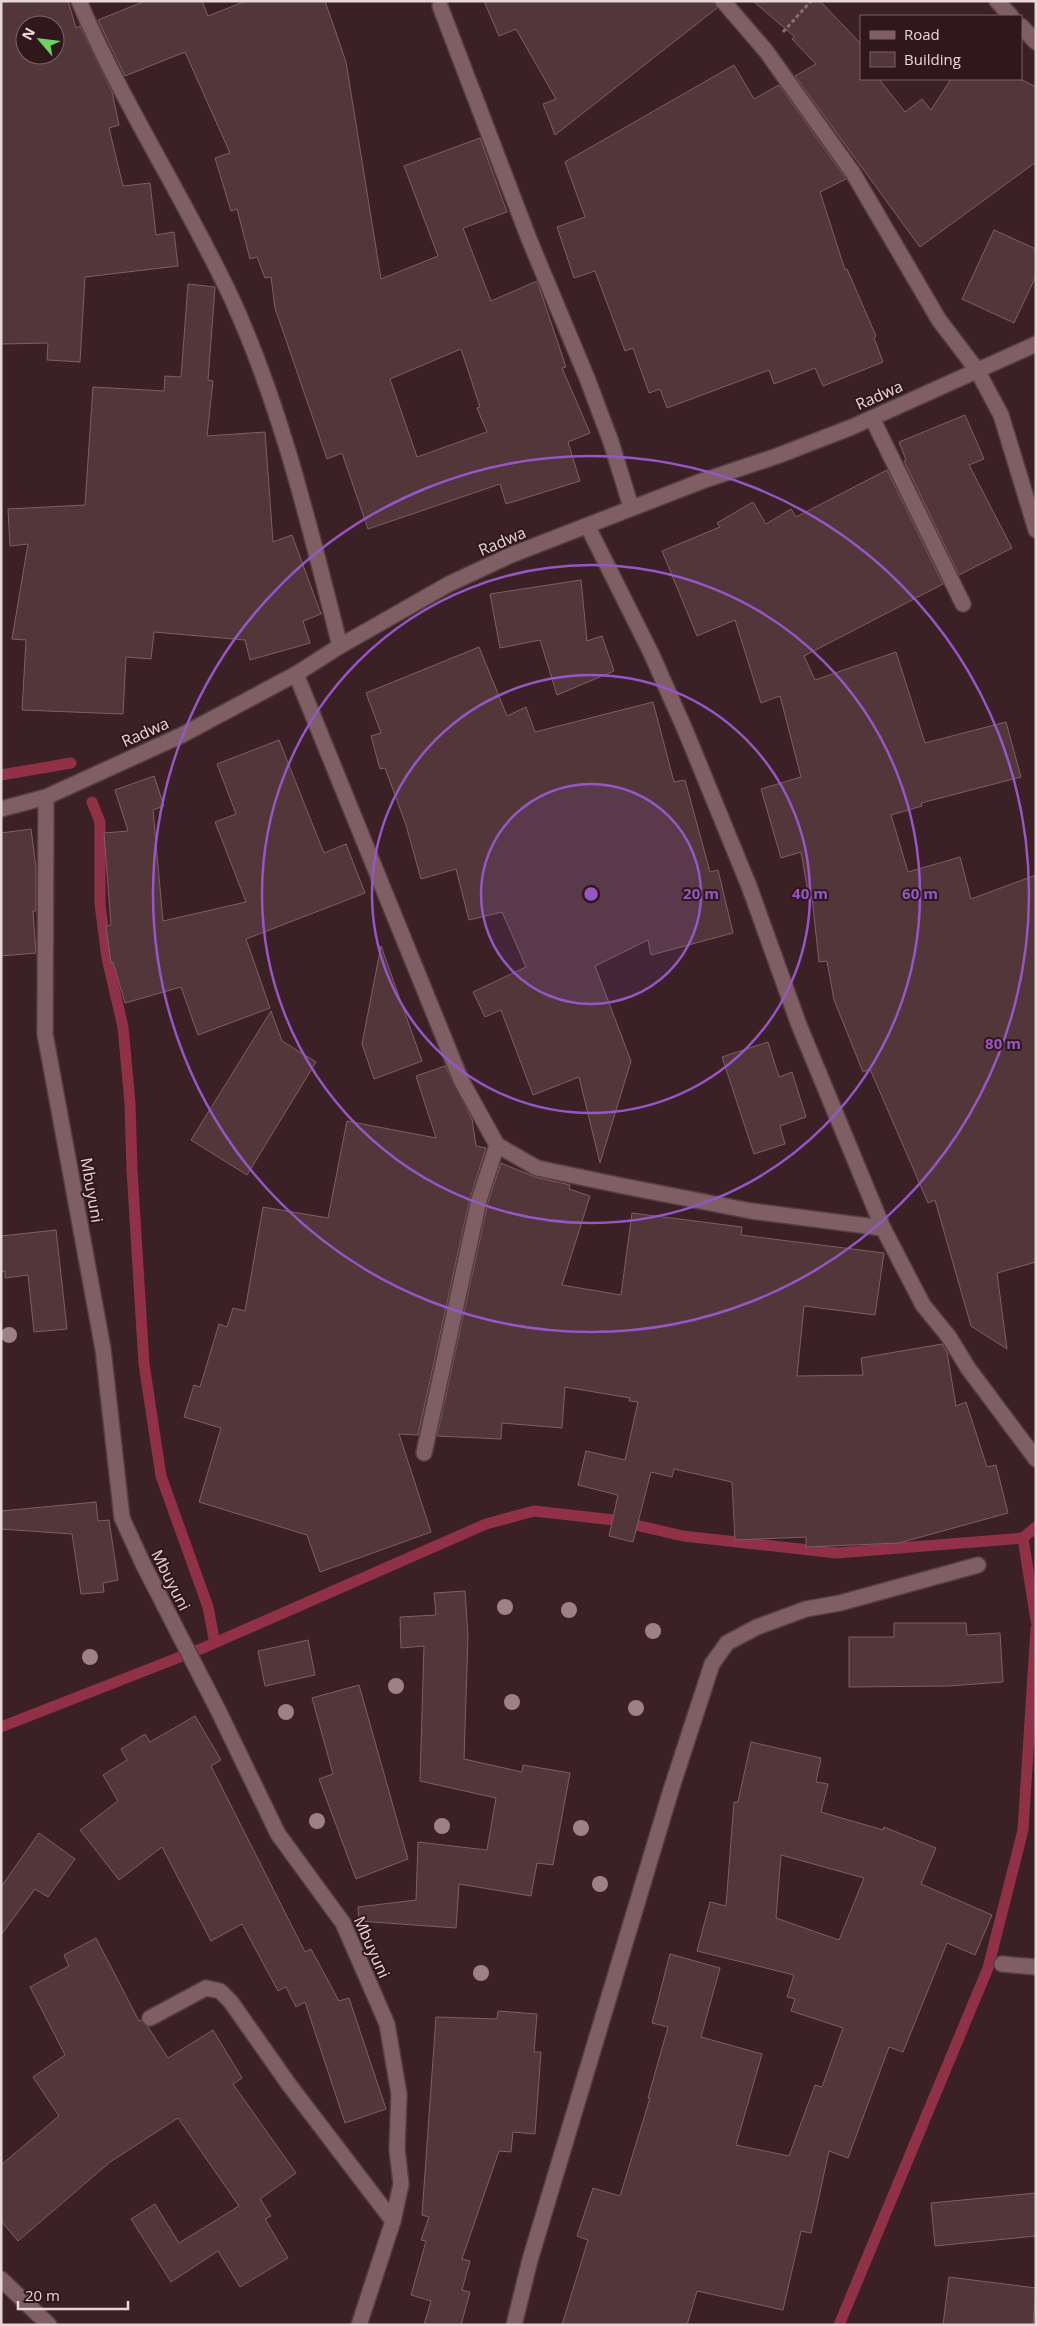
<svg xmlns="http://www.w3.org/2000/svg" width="1037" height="2326" font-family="'Open Sans',sans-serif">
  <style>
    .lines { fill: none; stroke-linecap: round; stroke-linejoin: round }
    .stream { stroke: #903147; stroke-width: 11 }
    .building { fill: #52363a; stroke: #7f5f63; fill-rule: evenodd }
    .minor-casing { stroke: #553e43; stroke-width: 18 }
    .path { stroke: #856e71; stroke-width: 3; stroke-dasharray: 4 2.5; stroke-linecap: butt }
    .minor { stroke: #7f5f63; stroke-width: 15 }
    .tree { fill: #9d8186 }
    .ring { fill: none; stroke: #9656c5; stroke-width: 2.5 }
    .labels { text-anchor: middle; stroke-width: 4; stroke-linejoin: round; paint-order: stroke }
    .street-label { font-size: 16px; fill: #e8d6d8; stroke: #30171b }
    .centre { fill: #9656c5; stroke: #30171b; stroke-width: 2.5 }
    .ring-label { font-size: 15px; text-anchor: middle; font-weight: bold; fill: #9656c5; stroke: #30171b; stroke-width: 4; stroke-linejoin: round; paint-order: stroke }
  </style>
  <rect width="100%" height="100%" fill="#3b2025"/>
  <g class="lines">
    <!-- stream -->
    <g class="stream">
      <path d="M1,775L71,763"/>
      <path d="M92,802L100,822V904L107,958L123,1027L130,1103L132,1170L144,1364L161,1476L208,1607L214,1639L217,1640"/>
      <path d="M1023,1538L1036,1621"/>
      <path d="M1,1727L203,1648L486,1524L534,1511L614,1520L683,1536L837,1553L1023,1538L1036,1527"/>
      <path d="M839,2325L988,1968L1023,1830L1036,1628"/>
    </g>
  </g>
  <!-- building -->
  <g class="building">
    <path d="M1,1H68L76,28L80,26L112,92L119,125L109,128L123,186L150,183L156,235L174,232L178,266L85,277L80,362L47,360L48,343L1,344ZM25,25H55V55H25Z"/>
    <path d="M145,1H202L208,16L246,1H325L346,62L381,279L438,256L404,166L480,138L507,212L463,228L491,301L537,281L566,367L562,368L590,433L568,442L580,481L506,504L500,484L368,529L342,453L327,459L275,308L271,277L265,278L257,257L250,259L237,209L231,211L215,158L230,153L185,52L125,76L98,20ZM461,349L480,407L477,408L487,432L417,457L390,379Z"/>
    <path d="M484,1H714L717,8L555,135L543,104L556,99L516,29L499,36Z"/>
    <path d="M753,1H820L861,44V79H879L905,112L922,99L931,110L951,79H1020L1036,87V162L920,247L795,76L816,64L792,39L795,37Z"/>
    <path d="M734,65L754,99L779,85L846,179L820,192L845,270L847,269L876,336L874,338L883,362L823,386L815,368L774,384L769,370L667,408L660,389L649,393L633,348L625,351L595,271L574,278L557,227L585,217L565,162Z"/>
    <path d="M994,230L1036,249V276L1014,323L962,299Z"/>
    <path d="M188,284L215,287L208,380L213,381L207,436L265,432L273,542L292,535L321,614L303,621L310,643L250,660L245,640L154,632L151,659L126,657L123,714L22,710L26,640L12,639L28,544L10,546L8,509L85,505L93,387L164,391L165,376L181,377Z"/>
    <path d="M965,415L984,459L969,465L1012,548L959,575L904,461L906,460L899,442Z"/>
    <path d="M887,470L943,584L804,656L815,680L896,652L925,743L1006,722L1021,777L921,803L922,806L891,815L908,872L960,857L971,899L1036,875V1262L997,1273L1007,1349L971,1326L935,1200L928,1203L870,1069L863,1072L834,1000L827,961L819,962L812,897L809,898L801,852L781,858L761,789L801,777L780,696L761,703L735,620L697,636L662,551L720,527L717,523L753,502L766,524L791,509L796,517Z"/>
    <path d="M581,580L587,641L602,636L614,671L557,695L540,640L500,648L490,594Z"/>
    <path d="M479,647L507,716L526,707L535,732L653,702L674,782L685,780L710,872L718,870L733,933L651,955L648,940L595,966L631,1061L600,1163L579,1077L533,1095L501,1010L485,1017L473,992L526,967L502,912L469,920L456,869L421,879L406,825L385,768L380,769L371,736L381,733L366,693Z"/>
    <path d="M279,740L324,853L346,844L365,893L246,939L270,1008L198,1035L181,987L125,1003L113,962L111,963L106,926L111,925L104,833L128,831L115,790L154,776L164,806L153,810L163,921L246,902L215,822L236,814L217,764Z"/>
    <path d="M31,829L36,867V911H33L36,953L1,956V833Z"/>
    <path d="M381,946L422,1061L374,1079L362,1044Z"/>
    <path d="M271,1011L282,1041L316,1062L247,1175L191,1140Z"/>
    <path d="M768,1042L779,1077L792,1072L806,1117L780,1126L785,1144L754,1154L722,1057Z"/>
    <path d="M445,1066L472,1119L476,1146L486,1148L470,1198L418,1435L399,1434L431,1532L320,1572L307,1535L199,1502L221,1428L184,1417L194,1385L200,1387L219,1324L227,1327L233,1308L245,1311L263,1207L328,1218L347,1121L436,1138L416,1076Z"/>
    <path d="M501,1163L535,1177L570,1185L569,1189L590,1196L562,1285L621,1295L632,1213L742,1227L741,1235L884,1253L875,1315L804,1306L797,1376L863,1375L861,1358L942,1344L947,1352L956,1406L966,1402L987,1467L996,1465L1008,1513L899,1543L806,1547V1537L735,1540L732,1482L674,1469L672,1477L651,1472L633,1542L609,1536L618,1495L578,1485L586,1451L625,1460L638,1402L629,1401L630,1398L565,1387L562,1428L502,1423L501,1439L437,1436L488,1202Z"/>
    <path d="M56,1230L67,1329L34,1332L28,1275L5,1278V1271L1,1272V1236Z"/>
    <path d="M96,1502L98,1521L109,1520L118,1580L103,1583L104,1592L81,1594L72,1534L1,1529V1511Z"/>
    <path d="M465,1591L468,1636L464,1759L522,1772L523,1765L570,1773L553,1865L537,1863L531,1896L459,1884L456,1928L359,1921L358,1907L416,1900L418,1842L487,1850L496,1798L420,1781L424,1646L401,1648L400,1617L436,1615L434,1593Z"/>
    <path d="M894,1623H966L967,1635L1000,1633L1003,1682L948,1686L849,1687V1637H894Z"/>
    <path d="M308,1640L315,1675L265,1686L258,1651Z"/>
    <path d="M359,1685L408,1859L356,1879L319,1779L333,1774L312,1698Z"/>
    <path d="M195,1716L221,1760L211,1766L305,1952L311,1949L339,2001L349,1998L386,2109L345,2123L305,2002L296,2007L286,1987L278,1991L242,1924L211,1941L162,1847L119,1880L80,1830L118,1801L103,1775L127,1760L121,1749L145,1734L150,1742Z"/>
    <path d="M751,1742L821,1758L816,1782L828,1784L821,1812L883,1830L884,1827L936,1848L921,1884L992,1915L975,1955L947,1943L903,2052L889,2047L848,2158L829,2151L811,2233L801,2231L783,2310L697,2291L687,2325H562L588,2240L577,2236L593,2188L620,2196L650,2098H648L668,2027L652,2023L670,1954L720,1968L701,2037L762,2054L736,2145L789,2156L815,2085L822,2087L843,2028L791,2011L795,1999L787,1997L794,1975L697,1951L710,1902L726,1906L734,1802H738ZM781,1855L864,1878L839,1940L776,1918Z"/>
    <path d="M39,1833L75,1859L48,1897L35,1889L1,1935V1887Z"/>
    <path d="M96,1938L139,2021L141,2020L148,2027L168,2058L213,2030L242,2078L233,2084L296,2173L260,2199L271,2216L265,2219L288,2258L240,2287L218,2251L171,2282L131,2219L155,2204L179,2243L239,2206L178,2118L110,2162L18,2241L1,2221V2165L59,2116L33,2077L65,2055L30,1987L69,1966L64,1955Z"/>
    <path d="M498,2011L537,2014L534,2052H541L535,2134L513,2132L511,2152L499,2151L462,2259L470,2261L462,2290L470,2292L461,2325H424L431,2301L411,2295L426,2241L421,2240L429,2217L422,2215L436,2017L497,2019Z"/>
    <path d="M1036,2193V2236L935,2246L931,2203Z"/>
    <path d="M949,2277L1036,2288L1033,2325H943Z"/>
  </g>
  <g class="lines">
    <defs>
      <g id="minor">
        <path d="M79,1C122,103 184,197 231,297C282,408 310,529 340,646"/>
        <path d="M723,1L766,51L853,173L939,320L977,370L1001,415L1036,530"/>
        <path d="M997,1L1011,16"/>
        <path d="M440,6L529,239L587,378L611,442L631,507"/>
        <path d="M1021,26L1036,42"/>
        <path d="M872,418L963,604"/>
        <path d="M588,527L651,653L686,732L749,886L799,1025L883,1228L923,1305L949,1337L968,1368L1036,1459"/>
        <path d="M296,674L461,1080L497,1145L537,1168L623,1186L751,1211L883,1228"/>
        <path d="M46,797L45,1034L103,1349L122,1518L144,1566L218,1710L278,1834L343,1923L387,2024L399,2094L397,2149L401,2184L393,2221L359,2325"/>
        <path d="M1,809L46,797L182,735L296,674L340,646L449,584L511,555L702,481L777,456L852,427L1036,344"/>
        <path d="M424,1453L479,1200L497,1145"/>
        <path d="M1002,1964L1036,1967"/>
        <path d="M150,2018L206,1988L220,1991L231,2002L290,2086L393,2221"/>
        <path d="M1,2279L49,2325"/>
        <path d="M514,2325L530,2260L671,1790L712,1664L727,1643L757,1627L806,1609L840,1603L978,1565"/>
      </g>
    </defs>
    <!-- minor casing -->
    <use href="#minor" class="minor-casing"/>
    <!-- path -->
    <path class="path" d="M783,32L811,1"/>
    <!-- minor -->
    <use href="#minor" class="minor"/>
  </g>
  <!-- trees -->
  <g class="tree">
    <circle cx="9" cy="1335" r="8"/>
    <circle cx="505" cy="1607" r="8"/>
    <circle cx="569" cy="1610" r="8"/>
    <circle cx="653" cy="1631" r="8"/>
    <circle cx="90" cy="1657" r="8"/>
    <circle cx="396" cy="1686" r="8"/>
    <circle cx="512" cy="1702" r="8"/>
    <circle cx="636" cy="1708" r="8"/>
    <circle cx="286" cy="1712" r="8"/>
    <circle cx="317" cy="1821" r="8"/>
    <circle cx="442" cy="1826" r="8"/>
    <circle cx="581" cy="1828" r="8"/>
    <circle cx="600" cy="1884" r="8"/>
    <circle cx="481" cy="1973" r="8"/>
  </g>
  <!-- distance rings -->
  <circle cx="591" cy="894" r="110" fill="#9656c5" fill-opacity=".12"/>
  <g class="ring">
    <circle cx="591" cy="894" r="110"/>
    <circle cx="591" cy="894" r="219"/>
    <circle cx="591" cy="894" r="329"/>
    <circle cx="591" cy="894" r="438"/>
  </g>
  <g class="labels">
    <!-- street labels -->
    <g class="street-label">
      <text transform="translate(879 395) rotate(-24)" y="6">Radwa</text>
      <text transform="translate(502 541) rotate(-23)" y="6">Radwa</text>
      <text transform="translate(145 732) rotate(-24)" y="6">Radwa</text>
      <text transform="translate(92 1190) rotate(80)" y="6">Mbuyuni</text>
      <text transform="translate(171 1580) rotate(63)" y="6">Mbuyuni</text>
      <text transform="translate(372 1947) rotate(66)" y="6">Mbuyuni</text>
    </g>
  </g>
  <circle cx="591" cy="894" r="8" class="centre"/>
  <g class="ring-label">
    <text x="701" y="899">20 m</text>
    <text x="810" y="899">40 m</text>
    <text x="920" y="899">60 m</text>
    <text x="1003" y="1049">80 m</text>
  </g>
  <!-- border -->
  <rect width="1037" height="2326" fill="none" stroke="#e8d6d8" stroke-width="5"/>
  <!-- legend -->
  <rect x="860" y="15" width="162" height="65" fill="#30171b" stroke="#7a6367"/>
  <rect x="870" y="31" width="25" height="8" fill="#7f5f63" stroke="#7a6367"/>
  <text x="904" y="40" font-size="15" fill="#e8d6d8">Road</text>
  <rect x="870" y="52" width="25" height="15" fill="#52363a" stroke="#7a6367"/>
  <text x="904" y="65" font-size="15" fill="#e8d6d8">Building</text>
  <!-- north arrow -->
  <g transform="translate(40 40) rotate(298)"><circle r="24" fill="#30171b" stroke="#7a6367"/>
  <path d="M0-4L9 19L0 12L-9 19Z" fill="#6ed360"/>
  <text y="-8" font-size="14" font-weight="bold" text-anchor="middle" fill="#e8d6d8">N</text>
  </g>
  <!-- scale -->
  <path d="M18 2301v8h110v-8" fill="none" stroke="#e8d6d8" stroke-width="2.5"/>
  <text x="25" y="2301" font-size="15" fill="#e8d6d8" stroke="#30171b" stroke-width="4" paint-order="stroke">20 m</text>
</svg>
